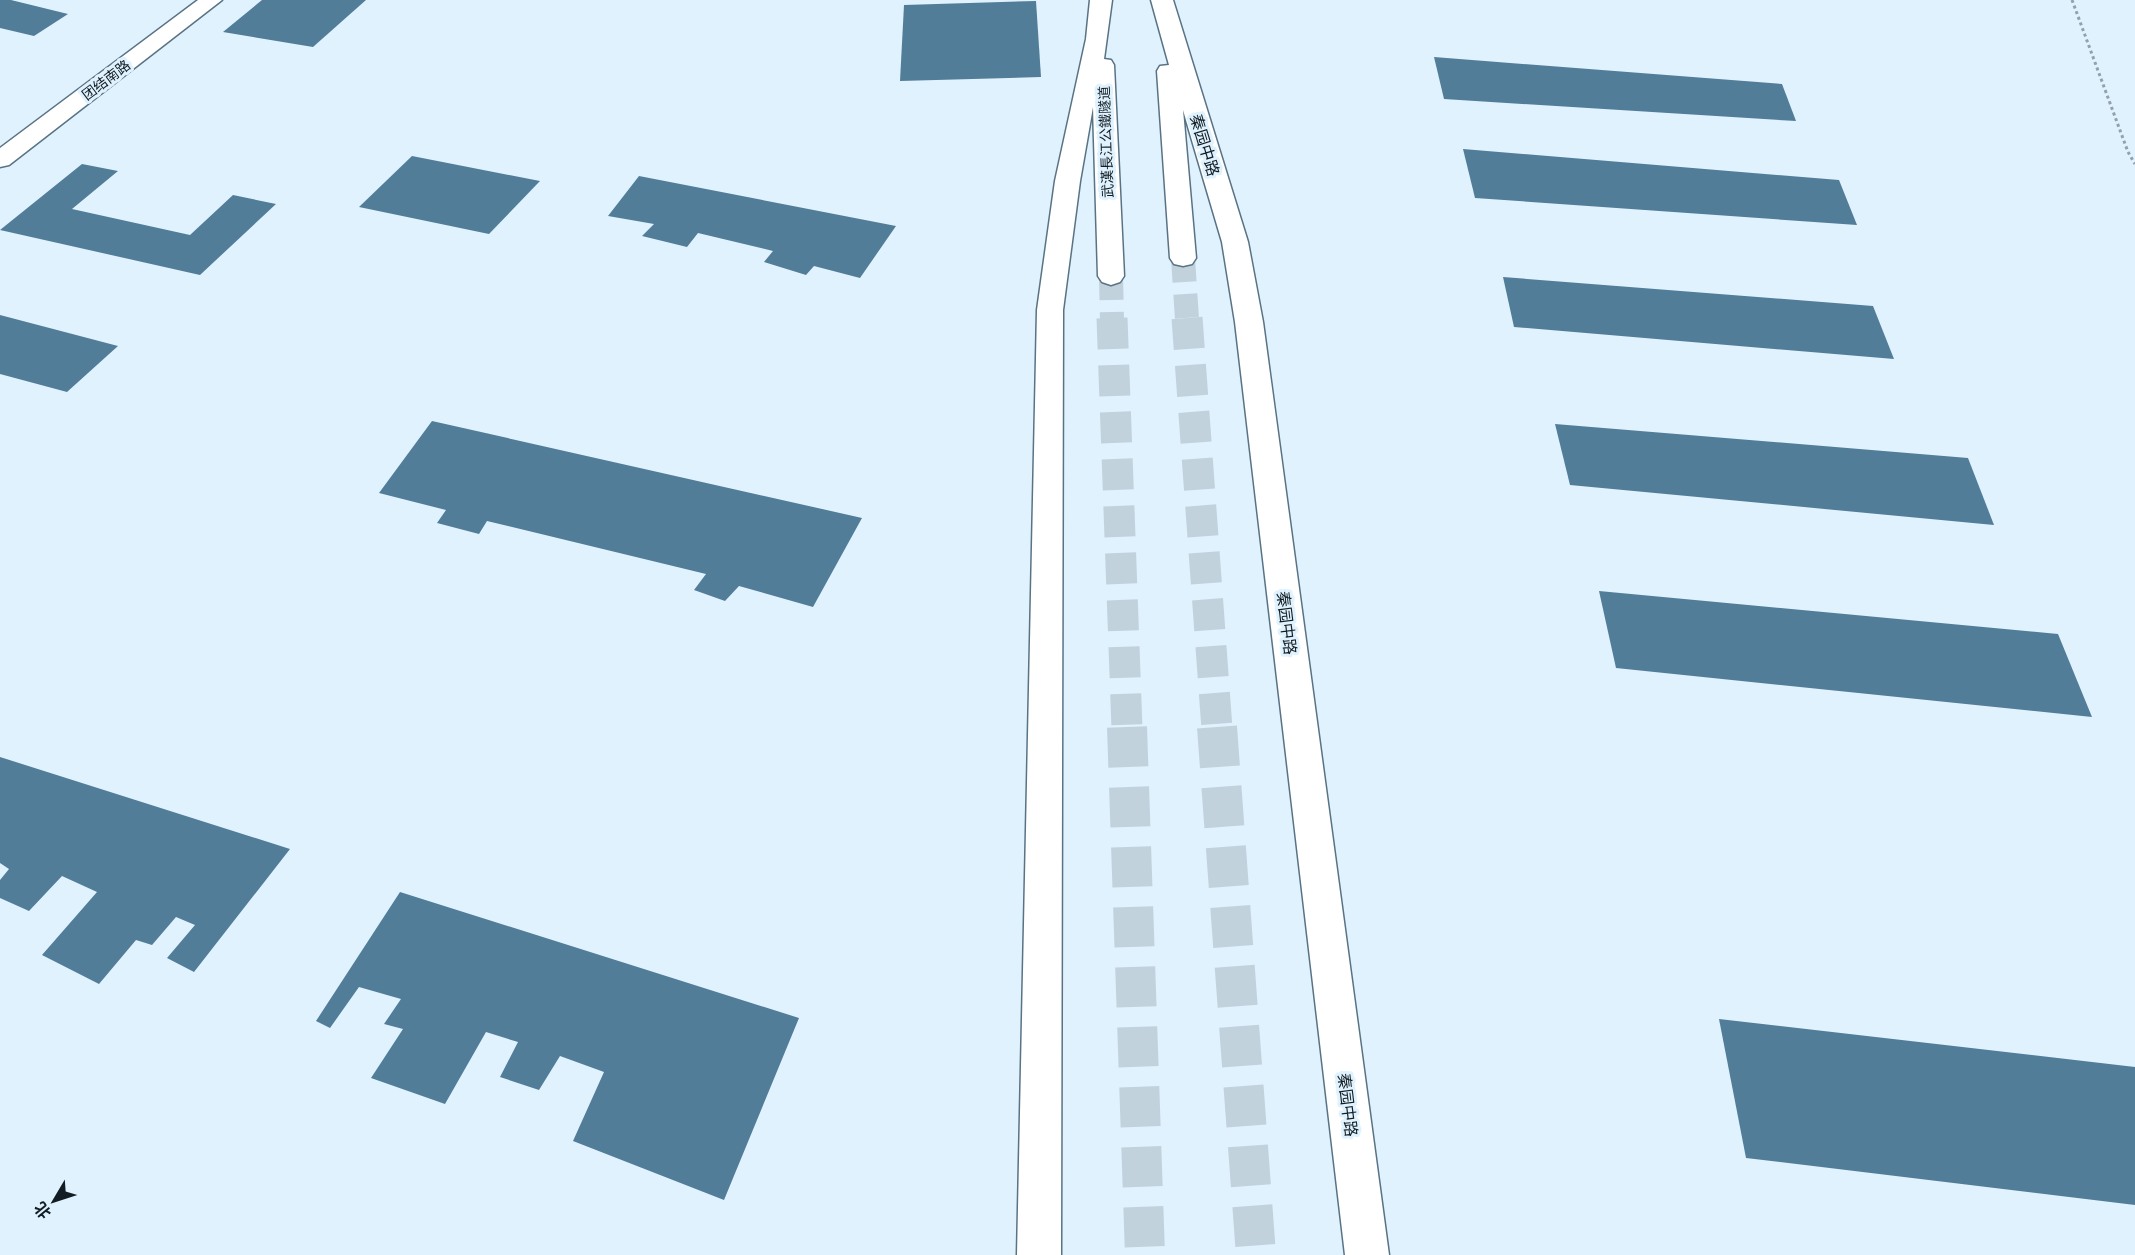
<svg xmlns="http://www.w3.org/2000/svg" width="2135" height="1255" font-family="Quicksand,'Noto Sans SC',sans-serif">
  <style>
    .building { fill: #527d99 }
    .lines { fill: none; stroke-linecap: round; stroke-linejoin: round }
    .major-tunnel-far2 { stroke: #c1d2dd; stroke-width: 24; stroke-dasharray: 24 12; stroke-linecap: butt }
    .major-tunnel-far1 { stroke: #c1d2dd; stroke-width: 31; stroke-dasharray: 31 16; stroke-linecap: butt }
    .major-tunnel { stroke: #c1d2dd; stroke-width: 40; stroke-dasharray: 40 20; stroke-linecap: butt }
    .minor-casing { stroke: #597385; stroke-width: 3 }
    .major-casing { stroke: #597385; stroke-width: 3 }
    .path { stroke: #92a1ab; stroke-width: 3; stroke-dasharray: 3 3; stroke-linecap: butt }
    .minor { fill: #fff; fill-rule: evenodd }
    .major { fill: #fff; fill-rule: evenodd }
    .labels { text-anchor: middle; stroke-width: 6; stroke-linejoin: round; paint-order: stroke }
    .far-street-label { font-size: 14px; fill: #111c23; stroke: #e0f2fe }
    .street-label { font-size: 16px; fill: #111c23; stroke: #e0f2fe }
  </style>
  <rect width="100%" height="100%" fill="#e0f2fe"/>
  <!-- building -->
  <g class="building">
    <path d="M0,0H11L68,14L34,36L0,28Z"/>
    <path d="M262,0H366L313,47L223,32Z"/>
    <path d="M1036,1L1041,77L900,81L904,5Z"/>
    <path d="M1434,57L1782,84L1796,121L1444,99Z"/>
    <path d="M1463,149L1839,180L1857,225L1475,198Z"/>
    <path d="M412,156L540,181L489,234L359,207Z"/>
    <path d="M82,164L118,171L72,209L190,235L233,195L276,204L200,275L0,230Z"/>
    <path d="M639,176L896,226L860,278L814,266L806,275L764,262L773,251L698,233L687,247L642,236L654,224L608,216Z"/>
    <path d="M1503,277L1873,306L1894,359L1514,327Z"/>
    <path d="M0,315L118,346L67,392L0,374Z"/>
    <path d="M432,421L862,518L813,607L739,586L725,601L694,590L706,574L487,521L479,534L437,523L446,510L379,493Z"/>
    <path d="M1555,424L1968,458L1994,525L1570,485Z"/>
    <path d="M1599,591L2058,634L2092,717L1616,668Z"/>
    <path d="M0,757L290,849L194,972L167,958L195,925L176,917L152,945L136,940L99,984L42,955L97,892L62,876L29,911L0,898V880L9,869L0,863Z"/>
    <path d="M400,892L799,1018L724,1200L573,1141L604,1072L560,1056L539,1090L500,1077L518,1042L486,1032L445,1104L371,1078L403,1029L384,1024L401,999L359,987L330,1028L316,1021Z"/>
    <path d="M1719,1019L2135,1067V1205L1746,1158Z"/>
  </g>
  <g class="lines">
    <!-- major-tunnel-far2 -->
    <g class="major-tunnel-far2">
      <path d="M1183,258L1187,319"/>
      <path d="M1111,276L1112,319"/>
    </g>
    <!-- major-tunnel-far1 -->
    <g class="major-tunnel-far1">
      <path d="M1112,318L1127,729"/>
      <path d="M1187,318L1217,729"/>
    </g>
    <!-- major-tunnel -->
    <g class="major-tunnel">
      <path d="M1127,727L1145,1255"/>
      <path d="M1217,727L1256,1255"/>
    </g>
    <defs>
      <path id="minor" d="M198,0H222L9,165L0,167V148Z"/>
      <g id="major">
        <path d="M1090,0H1112L1104,59L1111,60L1114,65L1124,276L1120,282L1111,285L1102,282L1098,276L1093,107L1080,181L1063,310L1061,1255H1017L1037,310L1055,181L1086,39Z"/>
        <path d="M1151,0H1173L1248,242L1263,322L1389,1255H1345L1235,322L1222,242L1183,110L1196,258L1192,264L1183,266L1174,264L1170,258L1157,71L1160,66L1169,65Z"/>
      </g>
    </defs>
    <!-- minor casing -->
    <use href="#minor" class="minor-casing"/>
    <!-- major casing -->
    <use href="#major" class="major-casing"/>
    <!-- path -->
    <path class="path" d="M2072,0L2128,152L2135,164"/>
    <!-- minor -->
    <use href="#minor" class="minor"/>
    <!-- major -->
    <use href="#major" class="major"/>
  </g>
  <g class="labels">
    <!-- far-street labels -->
    <g class="far-street-label">
      <text transform="translate(106 80) rotate(-37)" y="5">团结南路</text>
      <text transform="translate(1106 142) rotate(-92)" y="5">武漢長江公鐵隧道</text>
    </g>
    <!-- street labels -->
    <g class="street-label">
      <text transform="translate(1205 145) rotate(73)" y="6">秦园中路</text>
      <text transform="translate(1287 623) rotate(83)" y="6">秦园中路</text>
      <text transform="translate(1348 1105) rotate(83)" y="6">秦园中路</text>
    </g>
  </g>
  <!-- north arrow -->
  <g transform="translate(54 1201) rotate(231)" stroke="#e0f2fe" stroke-width="4.5" paint-order="stroke">
  <path d="M0-4.5L10 22L0 15L-10 22Z" fill="#111c23"/>
  <text y="-9" font-size="16" font-weight="bold" text-anchor="middle" fill="#111c23">北</text>
  </g>
</svg>
